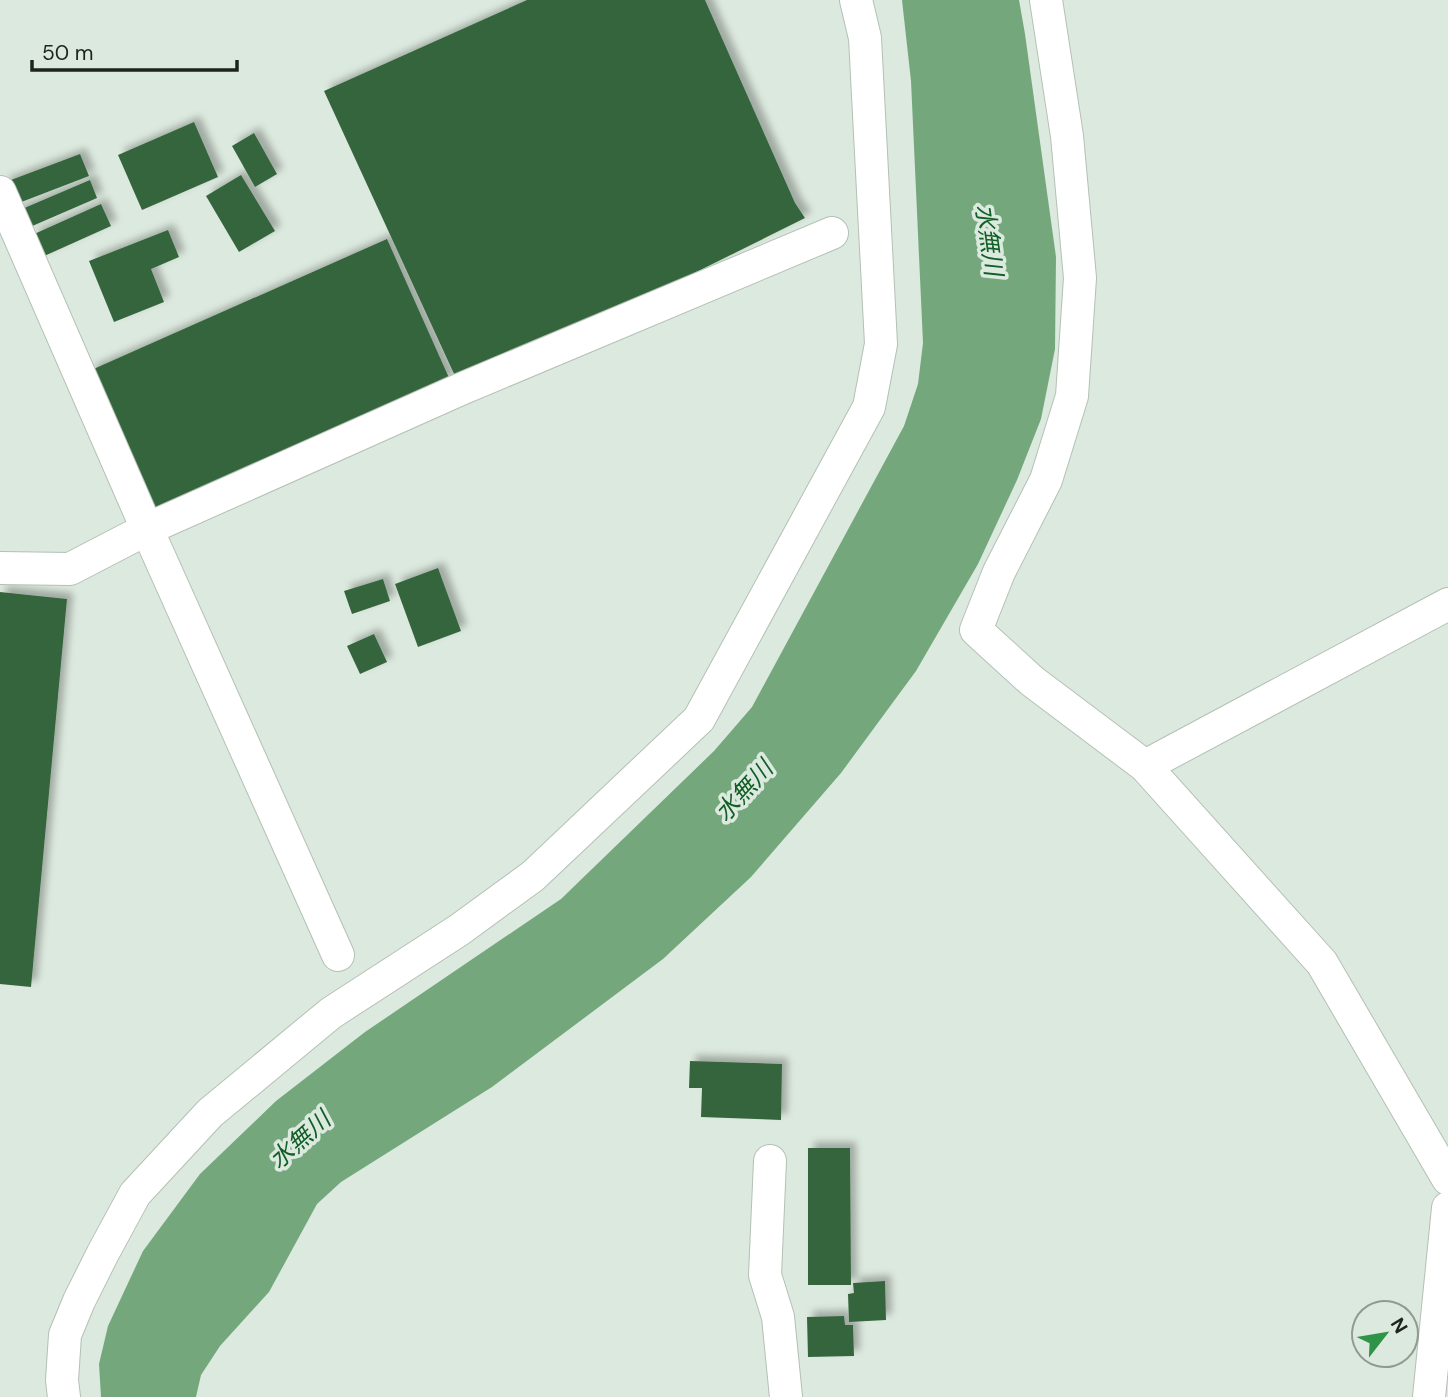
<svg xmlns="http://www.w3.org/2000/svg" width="1448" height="1397" font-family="'DM Sans','Noto Sans JP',sans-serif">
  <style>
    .water { fill: #75a77c }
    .building { fill: #35653d; filter: url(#shadow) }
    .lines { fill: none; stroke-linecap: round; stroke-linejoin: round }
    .minor-casing { stroke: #b4c0b5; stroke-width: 34 }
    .minor { stroke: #fff; stroke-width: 32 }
    .labels { text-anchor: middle; stroke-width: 7; stroke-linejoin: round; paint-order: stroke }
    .water-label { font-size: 24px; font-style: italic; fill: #115e27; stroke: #dce9de }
  </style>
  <defs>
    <filter id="shadow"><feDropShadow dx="6" dy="-6" stdDeviation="3.5" flood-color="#0004"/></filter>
  </defs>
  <rect width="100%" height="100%" fill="#dce9de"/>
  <!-- water -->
  <path class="water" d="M902,0H1019L1025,34L1056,257L1055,349L1041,419L1017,480L978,564L916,671L841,773L751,877L663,959L492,1087L341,1182L317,1204L269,1292L220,1346L201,1375L196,1397H101L99,1364L108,1326L143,1251L200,1174L276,1101L365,1032L561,899L714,751L752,707L904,426L918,384L923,343L911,81Z"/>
  <!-- building -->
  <g class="building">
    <path d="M527,0H705L795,203L805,218L461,389L324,91Z"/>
    <path d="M194,122L218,177L142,210L118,155Z"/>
    <path d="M254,133L277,174L255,187L232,146Z"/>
    <path d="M80,154L89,176L11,206L3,183Z"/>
    <path d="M241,175L275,231L239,252L206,196Z"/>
    <path d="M90,180L97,198L23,230L15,212Z"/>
    <path d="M101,204L111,226L42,257L32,235Z"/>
    <path d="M168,230L179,257L151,269L164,302L114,322L89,261Z"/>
    <path d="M387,239L450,380L152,512L89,371Z"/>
    <path d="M438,568L461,631L418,647L395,584Z"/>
    <path d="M383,579L390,601L352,614L344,591Z"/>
    <path d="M0,592L67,599L31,987L0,984Z"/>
    <path d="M374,634L387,662L360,674L347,646Z"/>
    <path d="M690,1061L782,1064L781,1120L701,1117L702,1088H689Z"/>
    <path d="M808,1148H850L851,1285H808Z"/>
    <path d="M885,1281L886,1320L849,1322L848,1294L854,1293L853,1283Z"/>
    <path d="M844,1316L845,1325H853L854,1356L808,1357L807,1317Z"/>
  </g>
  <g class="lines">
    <defs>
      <g id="minor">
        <path d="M1046,0L1067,136L1080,278L1072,396L1046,480L999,572L976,630L1032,681L1145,766L1322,963L1448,1179"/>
        <path d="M0,192L147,529L338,955"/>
        <path d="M0,568L70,569L147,529L461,389L832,233"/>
        <path d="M1145,766L1448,604"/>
        <path d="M770,1161L765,1275L778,1317L786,1397"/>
        <path d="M64,1397L62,1380L65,1335L79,1301L103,1253L135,1194L210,1113L331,1013L459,930L533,876L699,719L869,407L881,344L865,38L856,0"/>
        <path d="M1429,1397L1448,1208"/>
      </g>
    </defs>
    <!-- minor casing -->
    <use href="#minor" class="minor-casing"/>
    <!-- minor -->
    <use href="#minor" class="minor"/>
  </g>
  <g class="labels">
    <!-- water labels -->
    <g class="water-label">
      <text transform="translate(989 240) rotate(82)" y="8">水無川</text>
      <text transform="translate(744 791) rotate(-48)" y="8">水無川</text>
      <text transform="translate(300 1140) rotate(-42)" y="8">水無川</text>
    </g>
  </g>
  <!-- north arrow -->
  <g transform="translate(1385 1334) rotate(59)"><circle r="33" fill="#dce9de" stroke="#909a91" stroke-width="2"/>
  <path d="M0-5L12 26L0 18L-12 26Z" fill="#2f9348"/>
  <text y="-10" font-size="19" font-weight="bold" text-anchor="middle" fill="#1e231e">N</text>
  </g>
  <!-- scale -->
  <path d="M32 60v10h205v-10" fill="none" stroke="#1e231e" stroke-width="3.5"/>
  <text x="42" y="60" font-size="21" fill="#1e231e" stroke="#dce9de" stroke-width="5" paint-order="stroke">50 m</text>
</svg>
